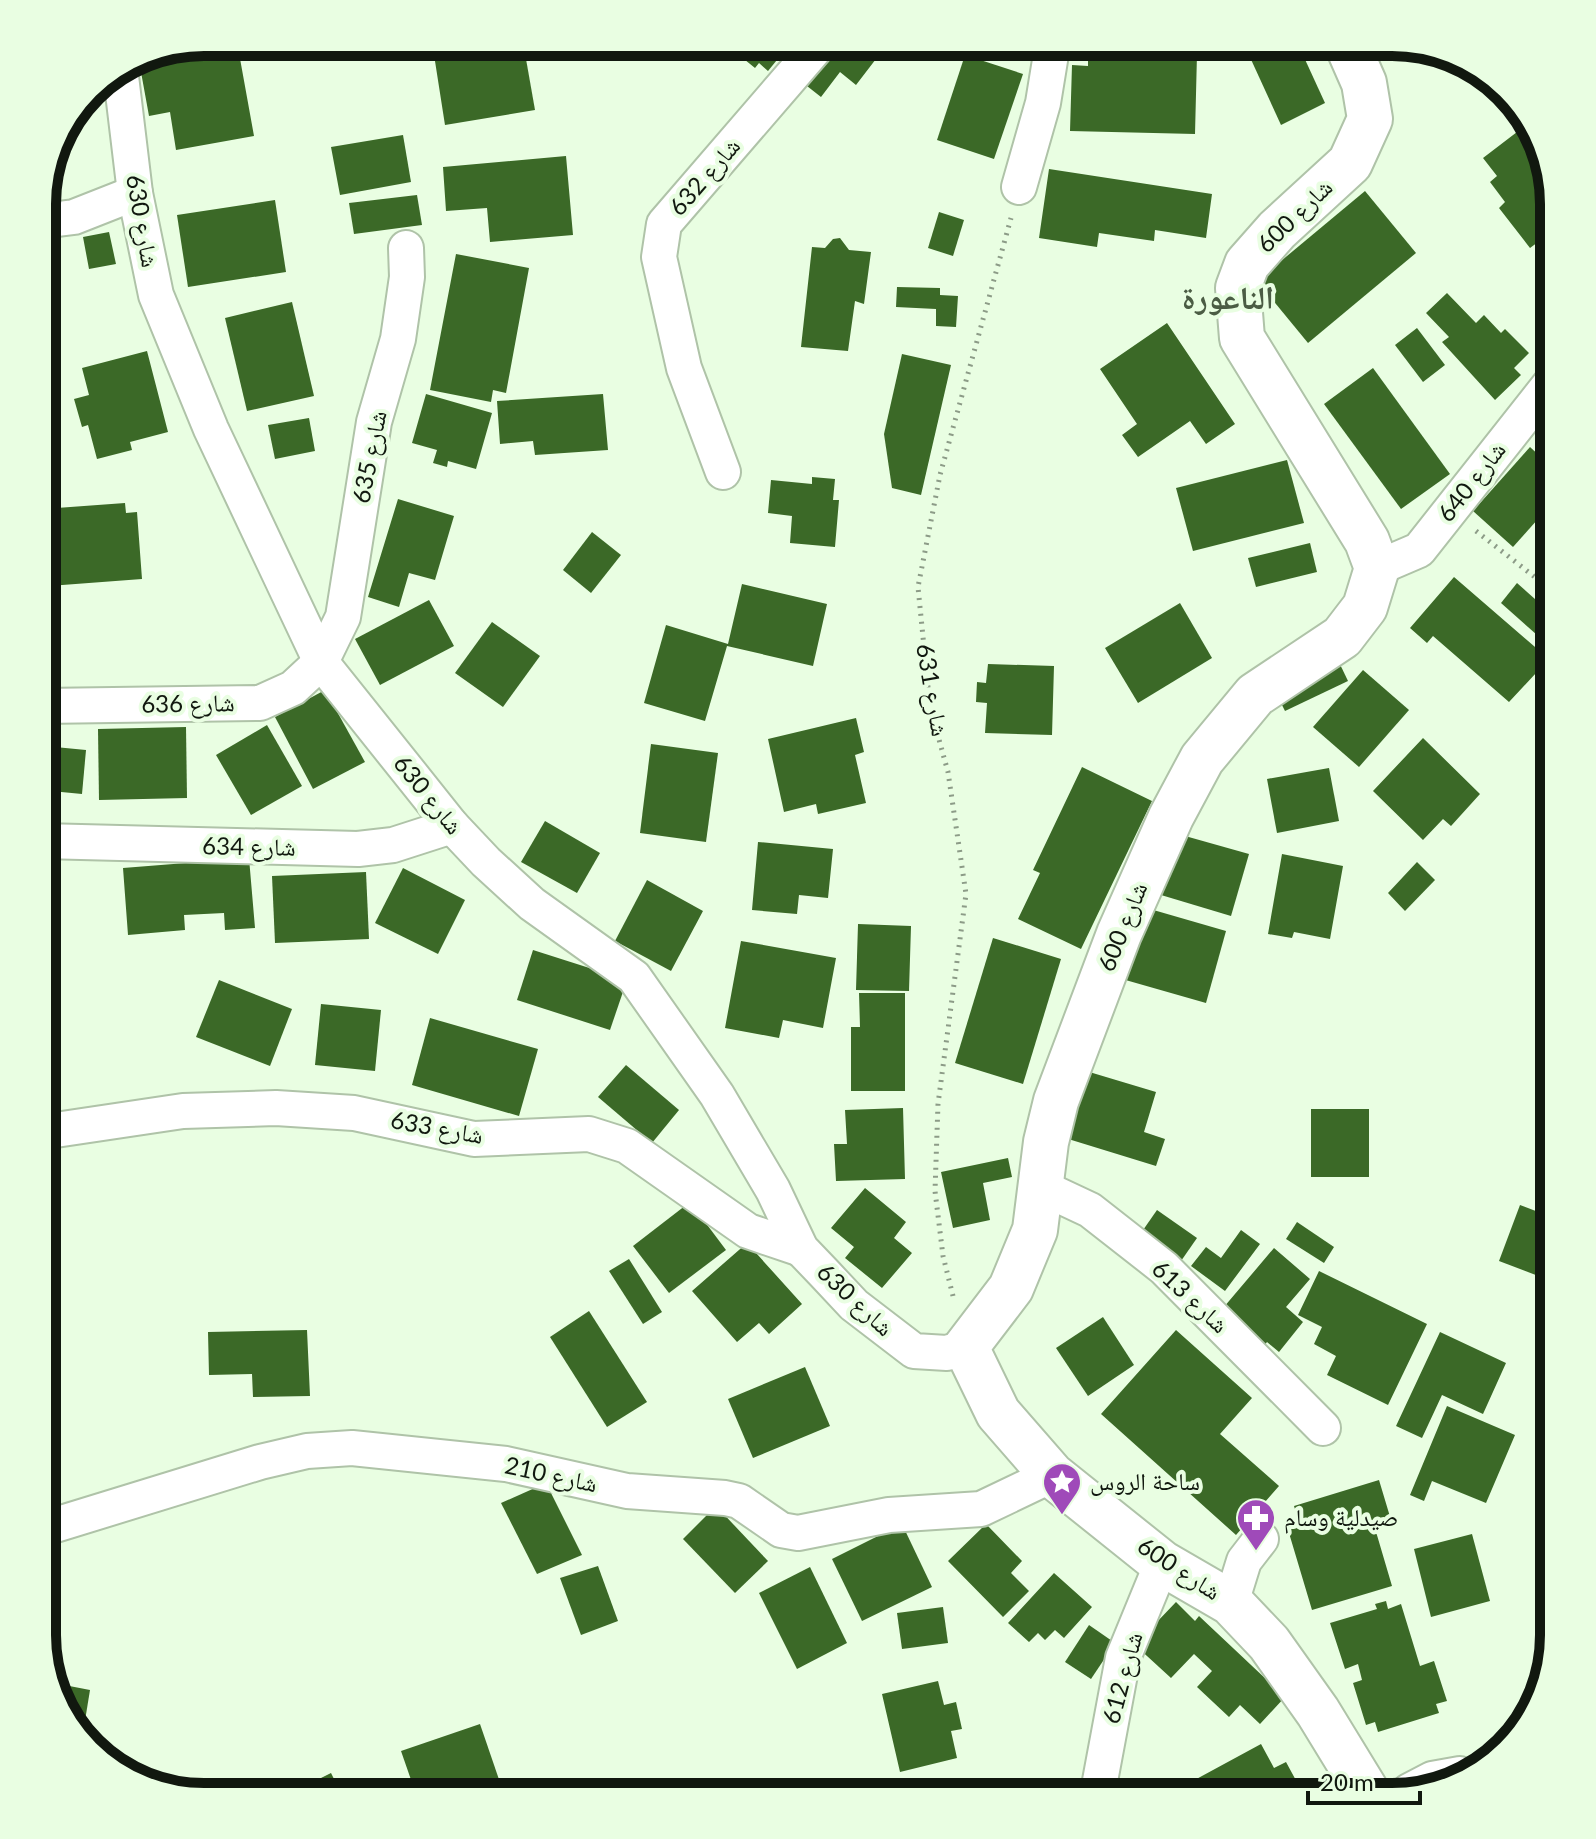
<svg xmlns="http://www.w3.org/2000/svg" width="1596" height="1839" font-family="Lato,'Noto Naskh Arabic',sans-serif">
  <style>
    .building { fill: #3b6927 }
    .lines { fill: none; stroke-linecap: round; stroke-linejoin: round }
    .minor-casing { stroke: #afc3a8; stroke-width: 38 }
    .secondary-casing { stroke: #afc3a8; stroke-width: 48 }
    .path { stroke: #8c9b87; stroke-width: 5; stroke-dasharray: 2 6; stroke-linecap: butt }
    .minor { stroke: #fff; stroke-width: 34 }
    .secondary { stroke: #fff; stroke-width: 44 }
    .labels { text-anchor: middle; stroke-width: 8; stroke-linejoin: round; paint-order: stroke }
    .street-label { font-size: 24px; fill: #11180f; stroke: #e9fee2 }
    .poi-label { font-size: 24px; fill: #11180f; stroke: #e9fee2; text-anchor: start }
    .district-label { font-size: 32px; font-weight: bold; fill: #4b5c44; stroke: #e9fee2 }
    .rim { fill: none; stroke: #11180f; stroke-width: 10 }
  </style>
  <rect width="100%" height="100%" fill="#e9fee2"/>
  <!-- building -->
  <g class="building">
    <path d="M204,42H237L254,136L176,150L170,112L149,116L139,61L166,56L165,50Z"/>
    <path d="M432,42H523L535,110L445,125Z"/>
    <path d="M730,42H800L786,59L781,55L768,71L759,63L755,68L734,51L737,48Z"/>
    <path d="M841,42H889L856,85L840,72L821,97L807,86Z"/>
    <path d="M1243,42H1297L1325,103L1281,125Z"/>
    <path d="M1088,51L1197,54L1195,134L1070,131L1072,65L1088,66Z"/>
    <path d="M965,55L1023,74L994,159L937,140Z"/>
    <path d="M1517,132L1540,162L1554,204V230L1530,248L1499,208L1505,202L1490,182L1497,176L1483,158Z"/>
    <path d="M403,135L411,182L340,195L331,147Z"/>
    <path d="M566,156L573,235L490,242L487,208L446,211L443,167Z"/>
    <path d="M1049,169L1212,194L1206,238L1155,230L1154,241L1099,233L1097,247L1039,238Z"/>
    <path d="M1365,191L1416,253L1308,343L1257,281Z"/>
    <path d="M417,195L422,225L354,234L349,203Z"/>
    <path d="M275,200L286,272L188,287L177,215Z"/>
    <path d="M939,212L964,220L953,256L928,248Z"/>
    <path d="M109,232L116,264L89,269L83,237Z"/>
    <path d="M840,238L849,250L871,252L864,304L855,301L848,351L801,347L812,247L825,248L833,239Z"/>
    <path d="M456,254L529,268L506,393L493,390L491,402L430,390Z"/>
    <path d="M897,287L940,288V295L958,296L956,327L936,326V309L896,307Z"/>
    <path d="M1447,293L1476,323L1484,315L1501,333L1505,329L1529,353L1514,368L1521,375L1495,400L1442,342L1449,337L1426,313Z"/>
    <path d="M292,302L314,396L247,411L225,318Z"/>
    <path d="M1167,323L1235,424L1206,444L1190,421L1138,457L1122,435L1137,424L1100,369Z"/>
    <path d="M1417,328L1445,365L1423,382L1395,345Z"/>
    <path d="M147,351L168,432L130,442L132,450L97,459L88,425L82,427L74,399L89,395L82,368Z"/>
    <path d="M902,354L951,365L921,495L892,488L884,434Z"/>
    <path d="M1373,368L1450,474L1401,509L1324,404Z"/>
    <path d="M426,394L492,413L476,469L448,461L447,467L433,463L437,450L412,443Z"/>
    <path d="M603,394L608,450L535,455L533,441L500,444L497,401Z"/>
    <path d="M1554,411V449L1535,433Z"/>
    <path d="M309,418L315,451L275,459L268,425Z"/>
    <path d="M1530,447L1554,469V501L1513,547L1473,511Z"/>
    <path d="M1287,460L1304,523L1193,551L1176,488Z"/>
    <path d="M812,477L835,479L833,500H839L835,547L790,543L792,516L768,513L771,480L812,484Z"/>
    <path d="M398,499L454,516L435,580L409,573L399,607L368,597Z"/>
    <path d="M125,503L126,513L137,512L142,579L49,586L43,509Z"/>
    <path d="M592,532L621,555L591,593L563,570Z"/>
    <path d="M1310,543L1317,572L1256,587L1248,558Z"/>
    <path d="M1454,577L1549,659L1509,702L1433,636L1427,643L1410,628Z"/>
    <path d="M1517,583L1554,616V650L1501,603Z"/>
    <path d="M742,584L827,604L813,666L727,646L705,721L644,703L666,625L728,644Z"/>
    <path d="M429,600L454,646L380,685L355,639Z"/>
    <path d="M1180,603L1212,658L1138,703L1105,648Z"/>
    <path d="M492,622L540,656L503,707L455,673Z"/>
    <path d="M1336,656L1348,681L1285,711L1273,687Z"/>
    <path d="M988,664L1054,666L1052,735L985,733L987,703L976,702L977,682L986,683Z"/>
    <path d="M1363,670L1409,710L1359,767L1313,727Z"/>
    <path d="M325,690L365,762L313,789L275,717Z"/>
    <path d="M856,718L864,752L855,755L866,803L818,814L816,804L784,812L768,739Z"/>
    <path d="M267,725L302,786L251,815L216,755Z"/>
    <path d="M186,727L187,798L99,800L98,729Z"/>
    <path d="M1423,738L1480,794L1451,826L1443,819L1423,840L1373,791Z"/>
    <path d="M651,744L718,753L706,842L640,833Z"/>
    <path d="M55,747L86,750L82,794L51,791Z"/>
    <path d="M1082,767L1152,801L1081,949L1018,919L1040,873L1033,870Z"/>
    <path d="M1329,768L1339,821L1277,833L1267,779Z"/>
    <path d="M545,821L600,853L577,893L521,862Z"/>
    <path d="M1178,834L1249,854L1231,916L1161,895Z"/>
    <path d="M758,842L833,849L828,898L799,895L797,914L752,910Z"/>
    <path d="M1282,854L1343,866L1330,939L1294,932L1292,938L1268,934Z"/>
    <path d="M249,858L255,928L225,930L224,913L184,915L185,930L128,935L123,868Z"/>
    <path d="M1417,862L1435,880L1405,911L1388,893Z"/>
    <path d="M403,868L465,900L438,954L375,923Z"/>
    <path d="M366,872L369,939L275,943L272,876Z"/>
    <path d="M647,880L703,911L671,971L615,941Z"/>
    <path d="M1143,907L1226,931L1206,1003L1122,979Z"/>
    <path d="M858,924L911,926L909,991L856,990Z"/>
    <path d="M993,938L1061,959L1023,1084L955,1063Z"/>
    <path d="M741,941L836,958L823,1028L783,1020L779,1038L725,1028Z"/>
    <path d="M533,950L627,980L610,1030L517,1000Z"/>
    <path d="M219,980L292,1009L270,1066L196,1037Z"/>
    <path d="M859,993H905V1091H851V1027H860Z"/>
    <path d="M321,1004L381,1010L375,1071L315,1065Z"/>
    <path d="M430,1018L538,1049L519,1116L412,1085Z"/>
    <path d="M626,1065L679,1110L652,1143L598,1097Z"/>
    <path d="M1086,1071L1156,1092L1144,1132L1165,1139L1156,1166L1065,1138Z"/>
    <path d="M903,1108L905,1179L836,1181L834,1144H847L845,1110Z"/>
    <rect x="1311" y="1109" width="58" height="68"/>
    <path d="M1008,1158L1012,1177L983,1183L990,1220L953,1228L941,1172Z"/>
    <path d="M865,1188L906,1222L894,1238L912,1253L882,1288L845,1258L854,1247L831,1228Z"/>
    <path d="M690,1202L726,1250L669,1293L633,1246Z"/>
    <path d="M1520,1205L1554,1218V1282L1499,1261Z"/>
    <path d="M1157,1210L1197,1238L1181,1261L1141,1233Z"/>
    <path d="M1297,1222L1334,1247L1324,1263L1286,1239Z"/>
    <path d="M1241,1230L1260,1244L1225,1291L1191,1266L1206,1247L1221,1258Z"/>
    <path d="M747,1243L802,1304L769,1334L759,1323L737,1342L692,1291Z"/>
    <path d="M1274,1248L1310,1279L1286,1307L1303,1322L1279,1352L1267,1342L1261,1350L1218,1314Z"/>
    <path d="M629,1259L662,1312L643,1324L609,1271Z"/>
    <path d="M1319,1271L1427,1324L1388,1405L1327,1375L1336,1356L1314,1344L1322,1327L1298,1315Z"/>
    <path d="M589,1311L647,1402L607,1427L550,1337Z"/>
    <path d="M1103,1317L1134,1365L1088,1396L1056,1348Z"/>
    <path d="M307,1330L310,1396L253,1397L252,1374L209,1375L208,1332Z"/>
    <path d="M1176,1330L1252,1398L1220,1434L1279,1486L1236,1535L1101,1414Z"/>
    <path d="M1440,1332L1506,1363L1483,1414L1442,1395L1422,1438L1396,1426Z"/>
    <path d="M805,1367L830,1426L753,1458L728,1399Z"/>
    <path d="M1447,1406L1515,1435L1486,1503L1432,1481L1424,1501L1410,1495Z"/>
    <path d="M1379,1480L1391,1520L1374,1525L1392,1586L1312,1610L1286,1523L1298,1519L1294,1506Z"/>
    <path d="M546,1483L582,1555L537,1574L501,1503Z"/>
    <path d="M716,1506L768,1561L735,1593L683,1539Z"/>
    <path d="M902,1524L932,1587L862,1621L832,1559Z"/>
    <path d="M986,1524L1022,1561L1011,1573L1029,1591L1003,1617L948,1561Z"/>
    <path d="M1472,1534L1490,1601L1431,1617L1414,1549Z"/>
    <path d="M598,1566L618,1621L581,1635L560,1578Z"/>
    <path d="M810,1567L847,1643L797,1669L759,1593Z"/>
    <path d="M1054,1573L1092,1607L1064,1638L1055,1630L1045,1640L1038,1633L1029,1642L1008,1623Z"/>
    <path d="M1386,1601L1388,1609L1401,1604L1420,1666L1434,1661L1447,1701L1436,1704L1439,1713L1378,1732L1375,1722L1366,1725L1353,1683L1362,1680L1358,1664L1345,1669L1330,1623L1377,1609L1375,1604Z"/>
    <path d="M1176,1602L1195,1621L1199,1616L1285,1697L1260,1724L1240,1705L1229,1717L1197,1687L1212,1671L1194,1654L1171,1678L1135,1645Z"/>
    <path d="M943,1607L948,1643L902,1649L897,1613Z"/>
    <path d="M1089,1625L1115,1643L1091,1679L1065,1662Z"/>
    <path d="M938,1681L944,1705L956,1702L962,1729L951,1731L957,1758L900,1772L882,1694Z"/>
    <path d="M59,1684L90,1690L82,1739L75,1733Z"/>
    <path d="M480,1724L505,1797H417L401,1751Z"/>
    <path d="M1261,1744L1274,1768L1286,1762L1305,1797H1182L1178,1789Z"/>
    <path d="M331,1773L343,1797H283Z"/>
  </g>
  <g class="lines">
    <defs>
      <g id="minor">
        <path d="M120,68L135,193L156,295L211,429L321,662L452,826L486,862L532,904L634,977L717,1095L773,1190L801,1249L824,1273L854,1305L914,1351L947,1353L966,1347"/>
        <path d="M1019,187L1043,103L1053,42"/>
        <path d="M42,221L74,217L135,193"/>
        <path d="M723,472L684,368L659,257L664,224L821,42"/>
        <path d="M1377,568L1419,550L1554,379"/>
        <path d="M42,706L260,703L293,688L321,662L343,617L374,422L398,339L407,277L406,248"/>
        <path d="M42,841L358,849L393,845L452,826"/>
        <path d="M42,1132L183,1111L276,1108L354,1113L474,1139L589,1134L627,1146L748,1231L801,1249"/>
        <path d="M1041,1187L1090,1210L1164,1268L1323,1428"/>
        <path d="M42,1529L260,1462L307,1451L352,1448L506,1464L627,1491L725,1498L739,1501L781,1530L798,1533L889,1515L981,1509L1052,1475"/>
        <path d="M1231,1603L1244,1561L1261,1539"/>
        <path d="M1409,1791L1432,1779L1460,1774"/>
        <path d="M1097,1797L1123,1658L1162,1563"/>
      </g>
      <path id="secondary" d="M1346,42L1364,83L1370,119L1350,163L1277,230L1247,264L1238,288L1242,338L1367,541L1377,568L1365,607L1342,637L1255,695L1202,759L1171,817L1119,934L1056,1101L1046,1142L1035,1230L1011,1288L966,1347L998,1413L1052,1475L1162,1563L1231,1603L1269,1643L1318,1712L1370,1797"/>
    </defs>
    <!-- minor casing -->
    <use href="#minor" class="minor-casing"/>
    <!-- secondary casing -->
    <use href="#secondary" class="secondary-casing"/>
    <!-- path -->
    <g class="path">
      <path d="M1476,531L1554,592"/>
      <path d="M953,1296L943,1256L935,1191L938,1104L966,894L948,772L930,707L918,587L940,475L1011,218"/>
    </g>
    <!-- minor -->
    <use href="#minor" class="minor"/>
    <!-- secondary -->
    <use href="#secondary" class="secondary"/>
  </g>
  <!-- icons -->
  <defs>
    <symbol id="sight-pin" viewBox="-11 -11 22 30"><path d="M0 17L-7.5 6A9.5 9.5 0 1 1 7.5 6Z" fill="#9f4ab9" stroke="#e9fee2"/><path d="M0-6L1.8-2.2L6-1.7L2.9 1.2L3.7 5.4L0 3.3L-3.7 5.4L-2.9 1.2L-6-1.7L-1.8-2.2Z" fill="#fff"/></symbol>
    <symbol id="pharmacy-pin" viewBox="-11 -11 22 30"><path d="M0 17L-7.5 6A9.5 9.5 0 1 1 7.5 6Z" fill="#9f4ab9" stroke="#e9fee2"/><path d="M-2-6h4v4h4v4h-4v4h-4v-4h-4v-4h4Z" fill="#fff"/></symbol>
  </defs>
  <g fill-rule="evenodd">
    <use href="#sight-pin" x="1040" y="1460" width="44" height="60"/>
    <use href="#pharmacy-pin" x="1234" y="1496" width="44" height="60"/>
  </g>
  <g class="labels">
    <!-- street labels -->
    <g class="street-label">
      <text transform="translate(705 177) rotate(-49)" y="8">شارع 632</text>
      <text transform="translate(1295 216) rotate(-44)" y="8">شارع 600</text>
      <text transform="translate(142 221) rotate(80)" y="8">شارع 630</text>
      <text transform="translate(370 457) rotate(-79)" y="8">شارع 635</text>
      <text transform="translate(1472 482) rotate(-52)" y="8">شارع 640</text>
      <text transform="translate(932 690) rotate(80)" y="8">شارع 631</text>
      <text transform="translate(188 704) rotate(-1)" y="8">شارع 636</text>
      <text transform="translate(428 795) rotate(51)" y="8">شارع 630</text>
      <text transform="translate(249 847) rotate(1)" y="8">شارع 634</text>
      <text transform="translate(1123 927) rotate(-68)" y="8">شارع 600</text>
      <text transform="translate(437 1128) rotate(10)" y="8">شارع 633</text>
      <text transform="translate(1190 1297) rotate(43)" y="8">شارع 613</text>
      <text transform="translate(855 1300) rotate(43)" y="8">شارع 630</text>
      <text transform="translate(551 1475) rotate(12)" y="8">شارع 210</text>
      <text transform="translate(1179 1569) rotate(33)" y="8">شارع 600</text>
      <text transform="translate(1123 1678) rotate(-75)" y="8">شارع 612</text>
    </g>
    <!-- poi labels -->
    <g class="poi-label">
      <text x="1090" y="1490">ساحة الروس</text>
      <text x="1284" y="1526">صيدلية وسام</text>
    </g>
    <!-- district labels -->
    <g class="district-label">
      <text x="1228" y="309">الناعورة</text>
    </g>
  </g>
  <!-- crop -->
  <path d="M0 0H1596V1839H0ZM204 56H1392A148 148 0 0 1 1540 204V1635A148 148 0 0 1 1392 1783H204A148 148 0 0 1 56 1635V204A148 148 0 0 1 204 56Z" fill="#e9fee2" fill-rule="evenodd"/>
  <path class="rim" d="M204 56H1392A148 148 0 0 1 1540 204V1635A148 148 0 0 1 1392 1783H204A148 148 0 0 1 56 1635V204A148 148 0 0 1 204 56Z"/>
  <!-- scale -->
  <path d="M1308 1791v12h112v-12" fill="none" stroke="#11180f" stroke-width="4"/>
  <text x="1320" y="1791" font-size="24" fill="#11180f" stroke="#e9fee2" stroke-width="6" paint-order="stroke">20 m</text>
</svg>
